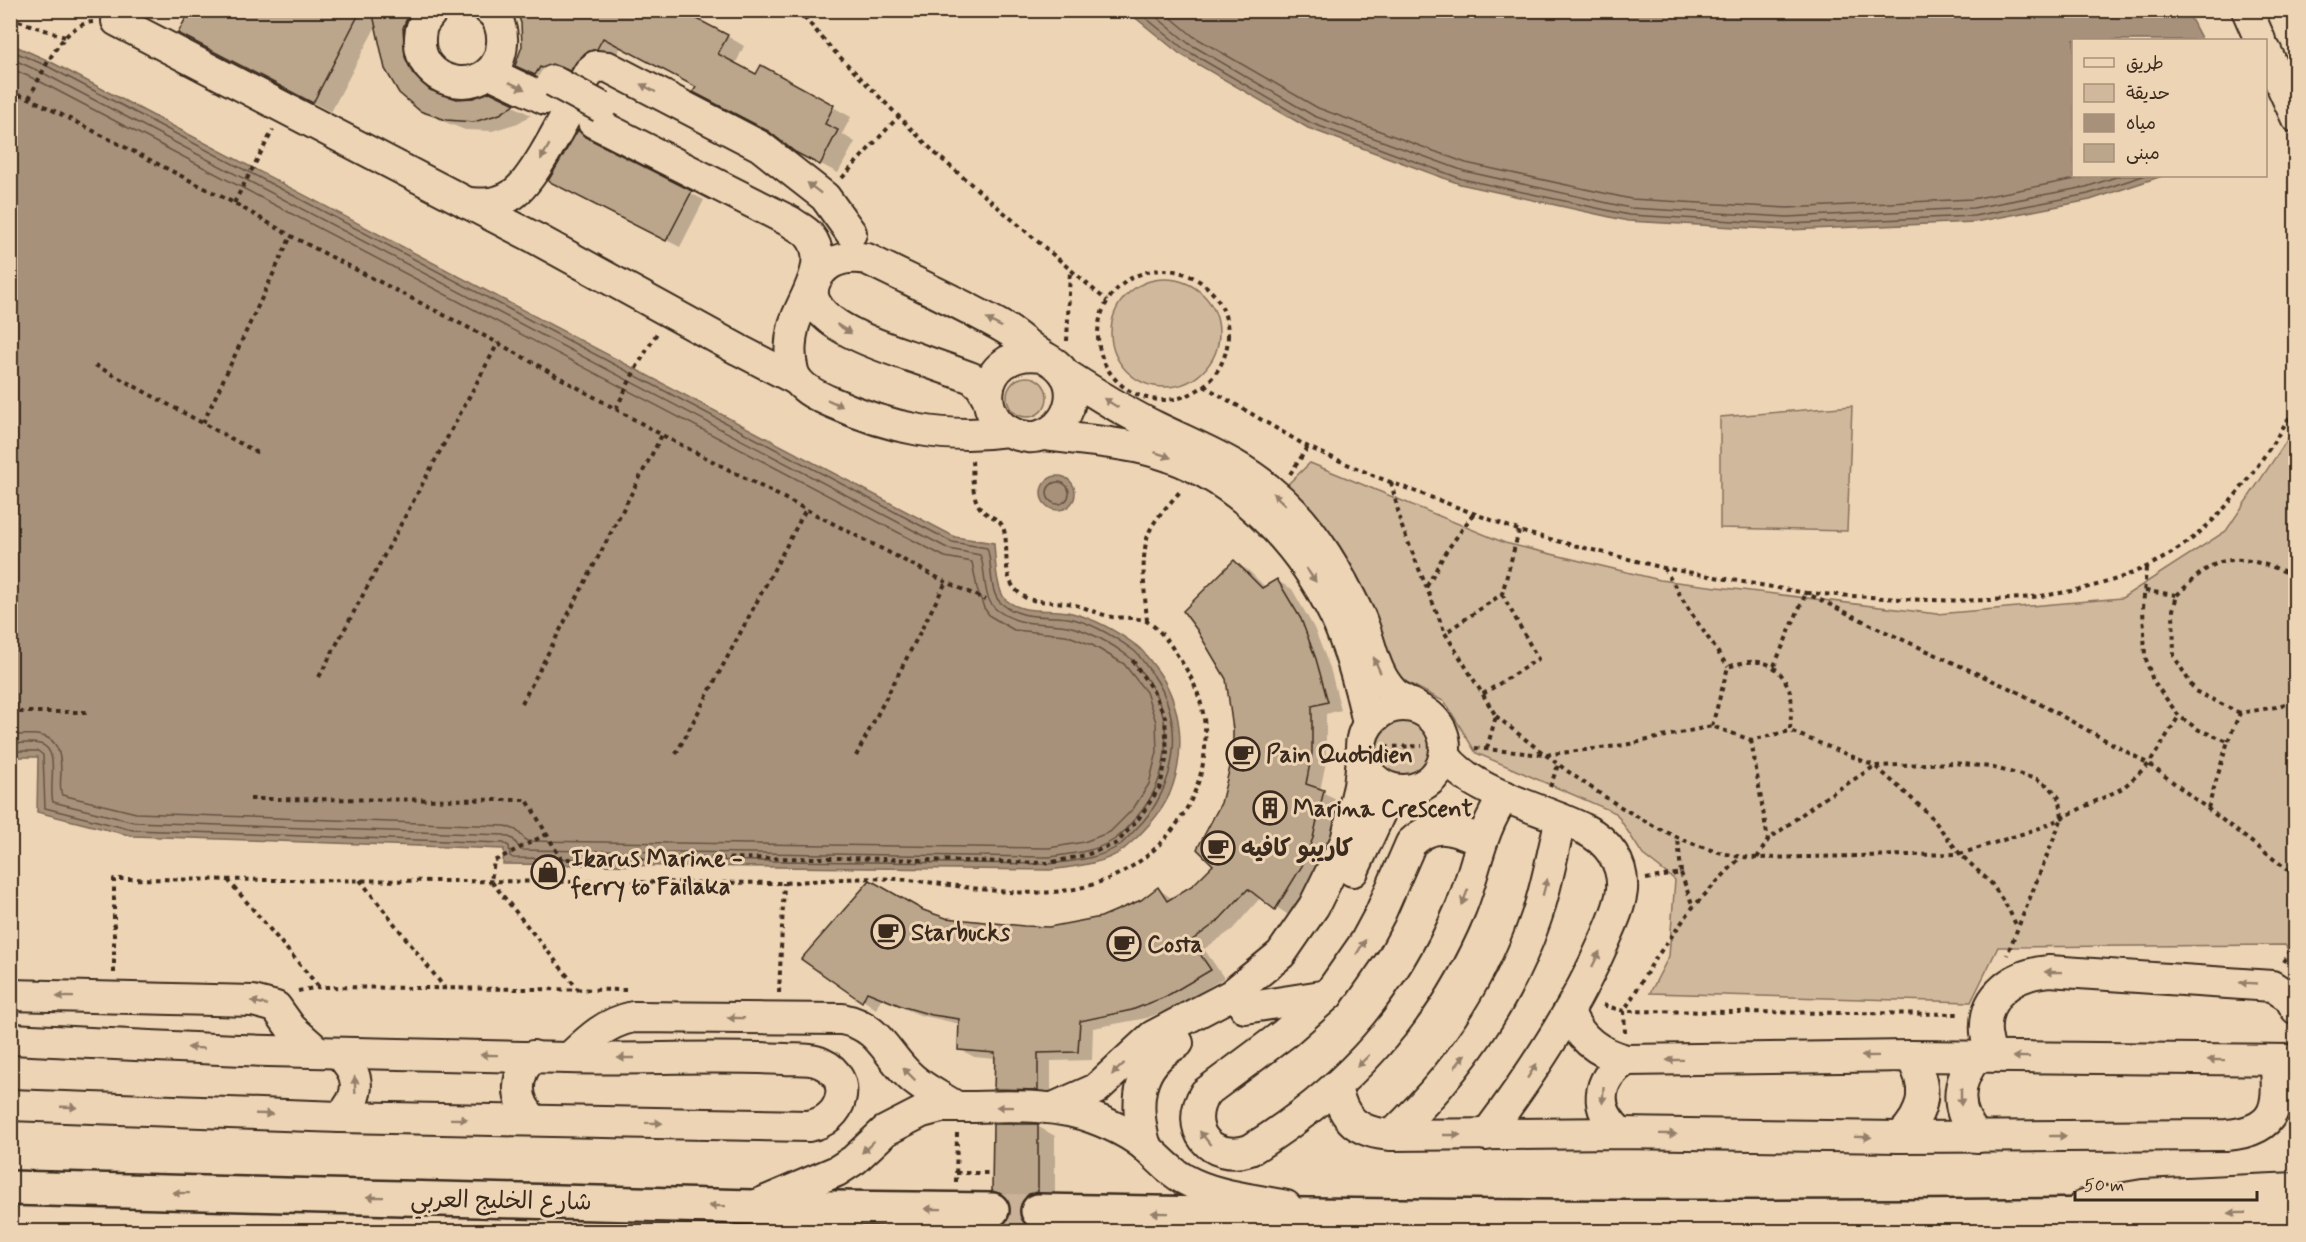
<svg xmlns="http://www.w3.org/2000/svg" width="2306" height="1242" font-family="Mynerve,'Playpen Sans Arabic',sans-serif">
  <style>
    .green { fill: #d0b89c; stroke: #86715d; stroke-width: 1.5 }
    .water { fill: #a7917a; stroke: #7c6855; stroke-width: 1.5 }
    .shadow { fill: #0003 }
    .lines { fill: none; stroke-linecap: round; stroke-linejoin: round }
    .shore { stroke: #665343; stroke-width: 1.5 }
    .building { fill: #bba58b; stroke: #3b2a1e; stroke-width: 1.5 }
    .major-tunnel { stroke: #c9b297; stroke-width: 33; stroke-dasharray: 33 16; stroke-linecap: butt }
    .minor-casing { stroke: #3b2a1e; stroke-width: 34 }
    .major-casing { stroke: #3b2a1e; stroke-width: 38 }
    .path { stroke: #3b2a1e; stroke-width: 4; stroke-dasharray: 4.5 4.5; stroke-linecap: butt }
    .minor { stroke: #edd4b5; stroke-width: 30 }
    .major { stroke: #edd4b5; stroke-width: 33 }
    .minor-bridge-casing { stroke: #3b2a1e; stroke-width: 34; stroke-linecap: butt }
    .minor-bridge { stroke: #edd4b5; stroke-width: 30 }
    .oneway { fill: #947f6a }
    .labels { text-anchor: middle; stroke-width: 6; stroke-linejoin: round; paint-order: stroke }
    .poi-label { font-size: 24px; font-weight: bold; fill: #3b2a1e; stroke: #edd4b5; text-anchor: start }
    .street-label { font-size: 24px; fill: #3b2a1e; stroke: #edd4b5 }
  </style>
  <rect width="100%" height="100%" fill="#edd4b5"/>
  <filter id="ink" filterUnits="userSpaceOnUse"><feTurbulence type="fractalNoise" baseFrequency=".0167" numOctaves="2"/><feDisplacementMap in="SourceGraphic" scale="12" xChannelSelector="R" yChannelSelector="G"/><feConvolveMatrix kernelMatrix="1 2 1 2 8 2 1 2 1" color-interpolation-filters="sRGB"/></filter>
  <g filter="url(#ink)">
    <!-- green -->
    <g class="green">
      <circle cx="1165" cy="333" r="54"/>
      <circle cx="1027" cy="397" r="20"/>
      <path d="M1852,406L1847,531L1720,528V417Z"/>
      <path d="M2295,428V959L2285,945L1998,947L1971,1002L1650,993L1669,956L1675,880L1643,855L1616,813L1476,753L1445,702L1399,678L1386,658L1359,582L1320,519L1288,484L1310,463L1505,543L1660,580L1937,614L2122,598L2226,531Z"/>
      <circle cx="1406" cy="750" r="29"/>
    </g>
    <!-- water -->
    <g class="water">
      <path d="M2187,11L2202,40H2074V176H2162L2090,200L1975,222L1787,230L1628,221L1460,184L1308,128L1180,54L1127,11Z"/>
      <path d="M11,44L49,61L955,537L994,543C995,556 996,591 1006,600C1026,616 1050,607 1072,613C1095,619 1118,632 1137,646C1144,651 1149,660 1155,667C1182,702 1187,751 1170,793C1162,813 1141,835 1124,849C1106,864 1072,867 1050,870L503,864L504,849L132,836L37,812L38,757H10Z"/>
      <circle cx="1058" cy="493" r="17"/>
    </g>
    <!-- shadow -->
    <g class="shadow">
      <path d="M192,10H434L430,85L440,95L456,100H473L490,94L531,115L518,123L492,131L465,130L440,120L421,109L377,24L331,112L198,43Z"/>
      <path d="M523,23L727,36L744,46L735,65L756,76L761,67L851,117L842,134L855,142L838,173L815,161L773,133L697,87L621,47L615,58L588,80L571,73L561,78L553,84L517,65L524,47Z"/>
      <path d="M578,132L596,145L704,200L680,247L563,188Z"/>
      <path d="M1234,562L1248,570L1266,588L1277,581L1292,589L1314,628L1330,668L1341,710L1326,714V762L1320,791L1338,800L1327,847L1316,874L1290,916L1261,897L1232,930L1204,949L1224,978L1179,1005L1147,1018L1093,1028L1092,1060L1051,1061V1097L1010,1096L996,1088V1059L974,1057L960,1049V1024L920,1015L881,999L876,1009L804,959L922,911L945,919L1024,928H1049L1101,919L1142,902L1158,889L1173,899L1194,886L1215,865L1222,804L1234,755Z"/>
      <path d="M1037,1126L1055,1136V1202L1037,1222L1039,1232H993L1002,1227L1009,1221L1012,1211L1009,1199L994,1190Z"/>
    </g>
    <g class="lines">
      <!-- shore -->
      <g class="shore">
        <path d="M1136,10L1184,49L1311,123L1462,179L1629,215L1787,224L1974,216L2088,194L2143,176"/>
        <path d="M1148,10L1188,43L1314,116L1464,171L1630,208L1787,217L1973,208L2086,187L2119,176"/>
        <path d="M1162,10L1193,36L1318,108L1466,163L1631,199L1787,208L1972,199L2091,176"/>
        <path d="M10,50L47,66L952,542L987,548C993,563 988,594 1002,604C1022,620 1044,615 1068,618C1090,622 1115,637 1133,650C1140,655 1145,665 1151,672C1187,720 1178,788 1136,829C1131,834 1125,841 1120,845C1100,859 1072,861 1049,864L513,858L510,856L509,846L503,843L133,830L45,808L43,755L38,751H10"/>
        <path d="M10,58L43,73L949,549L980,555C987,571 981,598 997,610C1022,628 1040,621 1067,626C1088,630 1112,644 1128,656C1134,661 1138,668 1143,674C1178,719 1171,783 1131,823C1126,828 1121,836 1115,839C1096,852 1070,854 1049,857L521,850L513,839L504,835L134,822L53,802C48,787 61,749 40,744C31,742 20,743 10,744"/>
        <path d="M10,68L39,81L945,557L972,562L977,588L984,608L990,616L1014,630L1066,635L1092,645L1124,664L1146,692L1156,722L1157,752L1149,784L1133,809L1110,832L1084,842L1049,848L527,841L516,830L505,826L136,813L62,795C59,788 61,779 61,771C61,732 43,734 10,735"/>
        <circle cx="1058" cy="493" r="11"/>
      </g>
    </g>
    <!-- building -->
    <g class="building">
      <path d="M190,10H361L313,103L178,33Z"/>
      <path d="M372,10H410L403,28L405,57L413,74L430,90L457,99L473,98L490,92L515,104L500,114L474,122L446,120L420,111L399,93L385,69Z"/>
      <path d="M516,10H680L728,35L718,54L756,74L761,65L834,105L825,124L838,130L820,165L795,152L768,131L693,92L696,87L603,38L597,49L585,53L570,71L552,64L542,68L540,67L535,75L515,66L522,46L521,23Z"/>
      <path d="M578,130L585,137L692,191L666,241L548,181Z"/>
      <path d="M1234,560L1262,588L1277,579L1301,619L1316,659L1328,702L1312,706V753L1306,784L1324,790L1313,838L1302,866L1275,910L1248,889L1217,922L1191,941L1211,970L1165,997L1132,1010L1080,1021L1078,1052L1038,1053V1090L994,1089L995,1053L958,1050L959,1019L932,1015L904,1007L867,992L862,1002L801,959L870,880L923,910L946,918L1024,926L1049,927L1101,917L1141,900L1158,887L1167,901L1193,885L1213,865L1197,849L1221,803L1233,755V730L1226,679L1197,630L1183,611Z"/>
      <path d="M993,1124H1038V1192L1029,1194L1022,1201L1019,1211L1022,1221L1028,1227L1038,1232H991V1229L1001,1227L1008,1220L1011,1211L1008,1200L1001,1194L992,1191Z"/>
    </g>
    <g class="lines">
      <!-- major-tunnel -->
      <path class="major-tunnel" d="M992,1210L1038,1211"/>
      <defs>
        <g id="minor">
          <path d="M433,10C429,16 422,23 421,30C409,91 499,102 502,43C503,32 499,17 489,10"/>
          <path d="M2247,10L2260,40"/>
          <path d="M117,21L535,238L739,350L797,380"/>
          <path d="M2266,51L2296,117"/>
          <path d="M490,73L545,99"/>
          <path d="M593,122L791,222C796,226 805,230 809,235C832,262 802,299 794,325C790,339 789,357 793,371C797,387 817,396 831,402C889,428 945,440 1009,431"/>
          <path d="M467,203C483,204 499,204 512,195C536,180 573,100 589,72L596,66L608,67L760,146L825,197L851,233"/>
          <path d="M1065,374C1095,393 1124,412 1156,427C1203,450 1242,463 1281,500C1316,532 1340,575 1360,617C1371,641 1373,672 1393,692C1399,698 1409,702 1416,707"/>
          <path d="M988,399L981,386L972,378C954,371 935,365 916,358C887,348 783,318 821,272C832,258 851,256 867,259C913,282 961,303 1006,329C1019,337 1030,348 1043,356C1051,361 1058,364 1064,373C1076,389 1071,413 1057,426C1049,433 1038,438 1028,437C971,431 975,347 1042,356"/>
          <path d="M1043,435C1081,440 1120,442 1156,452C1235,475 1299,542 1334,614C1350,648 1360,686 1368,723"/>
          <circle cx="1403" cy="748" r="42"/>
          <path d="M1445,756C1473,794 1543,808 1584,829C1608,841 1624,863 1622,890C1620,908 1611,926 1604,942C1574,1011 1531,1075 1486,1135"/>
          <path d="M1482,841C1454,830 1436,819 1411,843L1380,914L1365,942L1328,995L1284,1034L1205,1093C1183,1128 1210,1163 1250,1150C1347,1090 1415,1016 1460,910C1476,872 1480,829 1505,796"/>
          <path d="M1353,871L1391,789"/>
          <path d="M10,995L253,1001L276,1007L291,1028L318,1052"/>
          <path d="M1245,1008L1328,995"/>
          <path d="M1569,1011C1578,1038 1599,1053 1626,1060L1910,1056L2293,1060"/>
          <path d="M10,1039C97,1043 183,1048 269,1051C368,1054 468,1055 568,1058C640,1060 713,1055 785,1059C797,1060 811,1058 821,1063C856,1078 842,1122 808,1126L340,1117L10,1105"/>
          <path d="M338,1053C361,1074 362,1095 340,1117"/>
          <path d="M533,1056C514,1076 514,1101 534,1120"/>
          <path d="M1978,1056C1955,1081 1954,1112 1978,1137"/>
          <path d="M1991,1056C1989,1049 1987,1041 1986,1033C1983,994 2015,974 2049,971L2272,986L2289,997L2296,1009"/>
          <path d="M569,1058C589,1039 605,1023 633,1017L842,1019C882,1027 885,1055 913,1079C926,1090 942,1098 957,1107"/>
          <path d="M1336,1087C1343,1120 1358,1133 1392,1135L1621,1133L1900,1137L2226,1135C2279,1131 2280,1104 2275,1060"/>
          <path d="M1053,1108L1096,1089L1153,1036L1231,995L1281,954L1314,906L1346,841L1359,786L1362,759"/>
          <path d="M1621,1133C1593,1109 1596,1080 1626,1060"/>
          <path d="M1392,1135C1456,1074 1506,1005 1535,921C1547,888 1552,853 1561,819"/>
          <path d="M1900,1137C1926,1112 1929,1086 1910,1056"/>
          <path d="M1146,1147C1134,1106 1135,1065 1178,1043"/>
          <path d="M2084,1205L2143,1195L2296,1188"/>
          <path d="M752,1207L837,1171L854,1160L885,1131L922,1112L941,1107H957C1002,1107 1051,1102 1093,1118C1112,1125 1131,1134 1146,1147C1159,1158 1169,1171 1184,1179C1214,1196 1253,1199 1286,1206"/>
        </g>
        <g id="major">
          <path d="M10,1188L752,1207L992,1210"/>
          <path d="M1038,1211C1457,1219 1876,1220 2296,1212"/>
        </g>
      </defs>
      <!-- minor casing -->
      <use href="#minor" class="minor-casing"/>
      <!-- major casing -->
      <use href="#major" class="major-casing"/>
      <!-- path -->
      <g class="path">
        <path d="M798,10L830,47L936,154L1107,301"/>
        <path d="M10,18L65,37"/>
        <path d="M10,93L29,98L234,203L291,236L498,343L662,435L946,582L986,600"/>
        <path d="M29,98C43,73 61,24 93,22"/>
        <path d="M842,178L899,116"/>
        <path d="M234,203L273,130"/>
        <circle cx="1163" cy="335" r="65"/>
        <path d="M1067,341L1070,270"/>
        <path d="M95,365L260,454"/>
        <path d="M1204,386L1308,447L1377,477L1526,533L1664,568L1806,593L1888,633L2020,693L2149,764L2296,876"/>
        <path d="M616,409L635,370L657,333"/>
        <path d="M203,423L291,236"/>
        <path d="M1290,474L1308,447"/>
        <path d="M1391,482L1402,527L1445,633"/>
        <path d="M1664,568L1689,610L1728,667"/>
        <path d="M2146,568L2143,608L2145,656L2153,681L2179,716L2199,730L2228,741L2208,808"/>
        <path d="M1427,586L1445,553L1474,513"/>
        <path d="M2145,591L2177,595L2173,610L2174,656L2195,691L2240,713"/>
        <path d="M2177,595C2189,584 2202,569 2218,563C2241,554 2274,566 2296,577"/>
        <path d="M1147,621C1145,594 1140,561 1148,535C1154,518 1171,503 1182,489"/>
        <path d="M1774,666L1806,593C1928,600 2085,620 2189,541C2234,507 2266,454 2296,407"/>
        <path d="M319,677L498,343"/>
        <path d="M1483,694L1538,659L1502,594"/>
        <path d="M522,703L662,435"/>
        <path d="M10,712H88"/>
        <path d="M1496,716C1561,768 1672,856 1757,858L1960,854L2043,827L2123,788L2149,764L2179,716"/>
        <path d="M1712,726L1728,667C1756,657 1777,659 1789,689C1794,700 1790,719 1790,731"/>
        <path d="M1751,740L1768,840"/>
        <path d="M2228,741L2240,713L2276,707L2296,700"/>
        <path d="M1385,747L1422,746"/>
        <path d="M1475,748L1544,755L1625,745L1712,726L1751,740L1790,731L1875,766L1954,763L1990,767L2037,779L2050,787L2060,799L2062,818L2007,955"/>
        <path d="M1487,748L1496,716L1445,633L1502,594L1519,531"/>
        <path d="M676,754L806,509"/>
        <path d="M856,756L946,582"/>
        <path d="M1550,787L1558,765"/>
        <path d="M250,799L527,800L561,859L843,858L1048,863L1086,855L1117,843L1139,818L1160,787L1167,755L1165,717L1153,691L1131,658"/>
        <path d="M547,834L494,861L491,881L578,989"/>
        <path d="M1757,858L1768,840L1817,803L1875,766L1929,814L1960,854L1991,883L2008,908L2017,927"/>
        <path d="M1681,873L1693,907"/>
        <path d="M1646,879L1681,873L1678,838"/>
        <path d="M228,880L319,987"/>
        <path d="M360,880L444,987"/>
        <path d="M2284,962L2296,942"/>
        <path d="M114,973V879L784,883C826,880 867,876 909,880C970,886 1035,903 1094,884C1187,855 1239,745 1181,661C1172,647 1162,631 1148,622C1139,617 1122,618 1112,617C1098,614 1085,607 1072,604C1058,601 1037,603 1026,598C1022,596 1017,591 1015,589C1002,573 1009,549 1004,530C1000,516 990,519 981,509C971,498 973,475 972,460"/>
        <path d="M298,991L319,987L626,990"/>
        <path d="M779,993L784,883"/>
        <path d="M1603,1005L1624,1011L1961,1014"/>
        <path d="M1625,1033L1624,1011L1655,959L1693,907L1740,858"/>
        <path d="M956,1173H992"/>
        <path d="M956,1182L957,1133"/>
      </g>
      <!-- minor -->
      <use href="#minor" class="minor"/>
      <!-- major -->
      <use href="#major" class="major"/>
      <defs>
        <path id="minor-bridge" d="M553,81L601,107"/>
      </defs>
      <!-- minor-bridge casing -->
      <use href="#minor-bridge" class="minor-bridge-casing"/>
      <!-- minor-bridge -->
      <use href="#minor-bridge" class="minor-bridge"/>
    </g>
    <!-- one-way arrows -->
    <defs><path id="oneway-solid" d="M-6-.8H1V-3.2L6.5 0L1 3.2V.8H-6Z" transform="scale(1.5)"/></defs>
    <g class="oneway">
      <use href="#oneway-solid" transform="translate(517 86) rotate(25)"/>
      <use href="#oneway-solid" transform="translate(648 88) rotate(-152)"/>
      <use href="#oneway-solid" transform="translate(545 152) rotate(120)"/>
      <use href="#oneway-solid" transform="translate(814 188) rotate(-142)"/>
      <use href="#oneway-solid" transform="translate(994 323) rotate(-153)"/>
      <use href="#oneway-solid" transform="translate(844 329) rotate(33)"/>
      <use href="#oneway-solid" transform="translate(835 403) rotate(24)"/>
      <use href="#oneway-solid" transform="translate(1111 403) rotate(-148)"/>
      <use href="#oneway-solid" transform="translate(1163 455) rotate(19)"/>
      <use href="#oneway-solid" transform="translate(1279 499) rotate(-137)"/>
      <use href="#oneway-solid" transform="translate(1311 575) rotate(55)"/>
      <use href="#oneway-solid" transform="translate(1377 665) rotate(-114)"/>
      <use href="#oneway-solid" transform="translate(1545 887) rotate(-75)"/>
      <use href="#oneway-solid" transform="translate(1465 897) rotate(111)"/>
      <use href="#oneway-solid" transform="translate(1361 947) rotate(-58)"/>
      <use href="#oneway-solid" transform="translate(1596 959) rotate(-64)"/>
      <use href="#oneway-solid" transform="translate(2053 972) rotate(-179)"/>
      <use href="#oneway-solid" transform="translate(2248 983) rotate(-177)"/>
      <use href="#oneway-solid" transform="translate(65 997) rotate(-179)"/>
      <use href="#oneway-solid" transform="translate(259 1003) rotate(-167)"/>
      <use href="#oneway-solid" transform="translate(736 1018) rotate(-179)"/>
      <use href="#oneway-solid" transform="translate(196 1048) rotate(-177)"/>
      <use href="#oneway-solid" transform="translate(489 1055) rotate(-179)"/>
      <use href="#oneway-solid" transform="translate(1870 1056) rotate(179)"/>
      <use href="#oneway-solid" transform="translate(2021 1057) rotate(-179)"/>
      <use href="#oneway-solid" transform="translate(626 1058) rotate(180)"/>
      <use href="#oneway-solid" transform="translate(1675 1060) rotate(179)"/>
      <use href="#oneway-solid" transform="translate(2216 1060) rotate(-179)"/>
      <use href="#oneway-solid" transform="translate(1363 1061) rotate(136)"/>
      <use href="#oneway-solid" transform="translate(1460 1061) rotate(-52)"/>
      <use href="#oneway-solid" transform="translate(1118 1069) rotate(137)"/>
      <use href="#oneway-solid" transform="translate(1532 1071) rotate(-57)"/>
      <use href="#oneway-solid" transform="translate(909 1074) rotate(-135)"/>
      <use href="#oneway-solid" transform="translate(355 1085) rotate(-92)"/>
      <use href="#oneway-solid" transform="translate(1603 1095) rotate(94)"/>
      <use href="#oneway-solid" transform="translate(1961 1097) rotate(90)"/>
      <use href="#oneway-solid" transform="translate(69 1107) rotate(2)"/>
      <use href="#oneway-solid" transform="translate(1005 1107) rotate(-179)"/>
      <use href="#oneway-solid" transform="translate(264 1114) rotate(2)"/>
      <use href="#oneway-solid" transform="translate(459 1119) rotate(1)"/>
      <use href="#oneway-solid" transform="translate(654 1123) rotate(1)"/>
      <use href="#oneway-solid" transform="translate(1668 1134) rotate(1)"/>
      <use href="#oneway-solid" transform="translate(1452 1135)"/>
      <use href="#oneway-solid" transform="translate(2058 1136)"/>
      <use href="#oneway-solid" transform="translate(1863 1137) rotate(1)"/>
      <use href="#oneway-solid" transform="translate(1205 1138) rotate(-128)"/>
      <use href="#oneway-solid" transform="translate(868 1147) rotate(136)"/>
      <use href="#oneway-solid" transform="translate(181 1193) rotate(-179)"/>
      <use href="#oneway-solid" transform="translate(375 1197) rotate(-179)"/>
      <use href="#oneway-solid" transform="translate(717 1206) rotate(-179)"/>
      <use href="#oneway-solid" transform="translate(933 1209) rotate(-179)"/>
      <use href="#oneway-solid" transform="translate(1160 1213) rotate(-179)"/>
      <use href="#oneway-solid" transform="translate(2237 1213) rotate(179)"/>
    </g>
  </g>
  <!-- icons -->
  <defs>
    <symbol id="cafe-ring" viewBox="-11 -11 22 22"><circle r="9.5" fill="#edd4b5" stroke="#3b2a1e" stroke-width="1.5"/><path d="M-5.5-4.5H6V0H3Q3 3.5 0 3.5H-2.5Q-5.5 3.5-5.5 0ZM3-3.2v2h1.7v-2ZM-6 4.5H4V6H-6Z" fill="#3b2a1e"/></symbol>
    <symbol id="building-ring" viewBox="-11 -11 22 22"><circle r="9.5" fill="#edd4b5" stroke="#3b2a1e" stroke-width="1.5"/><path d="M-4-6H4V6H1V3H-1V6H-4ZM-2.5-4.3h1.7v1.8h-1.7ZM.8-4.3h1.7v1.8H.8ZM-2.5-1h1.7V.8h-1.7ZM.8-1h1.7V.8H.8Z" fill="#3b2a1e"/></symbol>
    <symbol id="shop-ring" viewBox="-11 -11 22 22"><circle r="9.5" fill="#edd4b5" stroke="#3b2a1e" stroke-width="1.5"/><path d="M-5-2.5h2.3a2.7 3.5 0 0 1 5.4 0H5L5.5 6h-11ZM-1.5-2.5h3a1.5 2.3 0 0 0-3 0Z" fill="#3b2a1e"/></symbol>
  </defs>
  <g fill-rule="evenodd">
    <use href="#cafe-ring" x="1224" y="735" width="38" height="38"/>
    <use href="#building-ring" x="1251" y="789" width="38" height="38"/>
    <use href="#cafe-ring" x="1199" y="829" width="38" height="38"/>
    <use href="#shop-ring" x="529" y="853" width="38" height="38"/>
    <use href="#cafe-ring" x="869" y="913" width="38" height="38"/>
    <use href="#cafe-ring" x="1105" y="925" width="38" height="38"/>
  </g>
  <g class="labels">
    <!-- poi labels -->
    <g class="poi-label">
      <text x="1266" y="762">Pain Quotidien</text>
      <text x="1293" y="816">Marina Crescent</text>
      <text x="1241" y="856">كاريبو كافيه</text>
      <text x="571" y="866">Ikarus Marine -<tspan x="571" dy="28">ferry to Failaka</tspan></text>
      <text x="911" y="940">Starbucks</text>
      <text x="1147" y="952">Costa</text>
    </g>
    <!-- street labels -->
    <g class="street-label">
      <text transform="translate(501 1200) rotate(1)" y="8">شارع الخليج العربي</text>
    </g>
  </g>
  <!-- margin -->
  <rect width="2306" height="1242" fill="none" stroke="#edd4b5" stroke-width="36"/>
  <rect x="18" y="18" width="2270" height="1206" fill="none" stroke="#3b2a1e" stroke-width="2" filter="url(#ink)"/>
  <!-- legend -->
  <rect x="2072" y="39" width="195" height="138" fill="#edd4b5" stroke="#a69079" stroke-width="1.5"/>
  <rect x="2084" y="58" width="30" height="9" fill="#edd4b5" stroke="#a69079" stroke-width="1.5"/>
  <text x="2126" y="69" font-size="18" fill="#3b2a1e">طريق</text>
  <rect x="2084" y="84" width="30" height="18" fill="#d0b89c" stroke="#a69079" stroke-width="1.5"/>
  <text x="2126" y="99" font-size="18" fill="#3b2a1e">حديقة</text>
  <rect x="2084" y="114" width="30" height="18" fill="#a7917a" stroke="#a69079" stroke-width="1.5"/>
  <text x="2126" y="129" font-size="18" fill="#3b2a1e">مياه</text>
  <rect x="2084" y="144" width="30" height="18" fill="#bba58b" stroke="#a69079" stroke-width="1.5"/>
  <text x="2126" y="159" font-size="18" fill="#3b2a1e">مبنى</text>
  <!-- scale -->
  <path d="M2075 1191v9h182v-9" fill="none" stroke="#3b2a1e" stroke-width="3"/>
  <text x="2084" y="1191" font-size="18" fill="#3b2a1e" stroke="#edd4b5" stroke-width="4.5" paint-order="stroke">50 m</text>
</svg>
